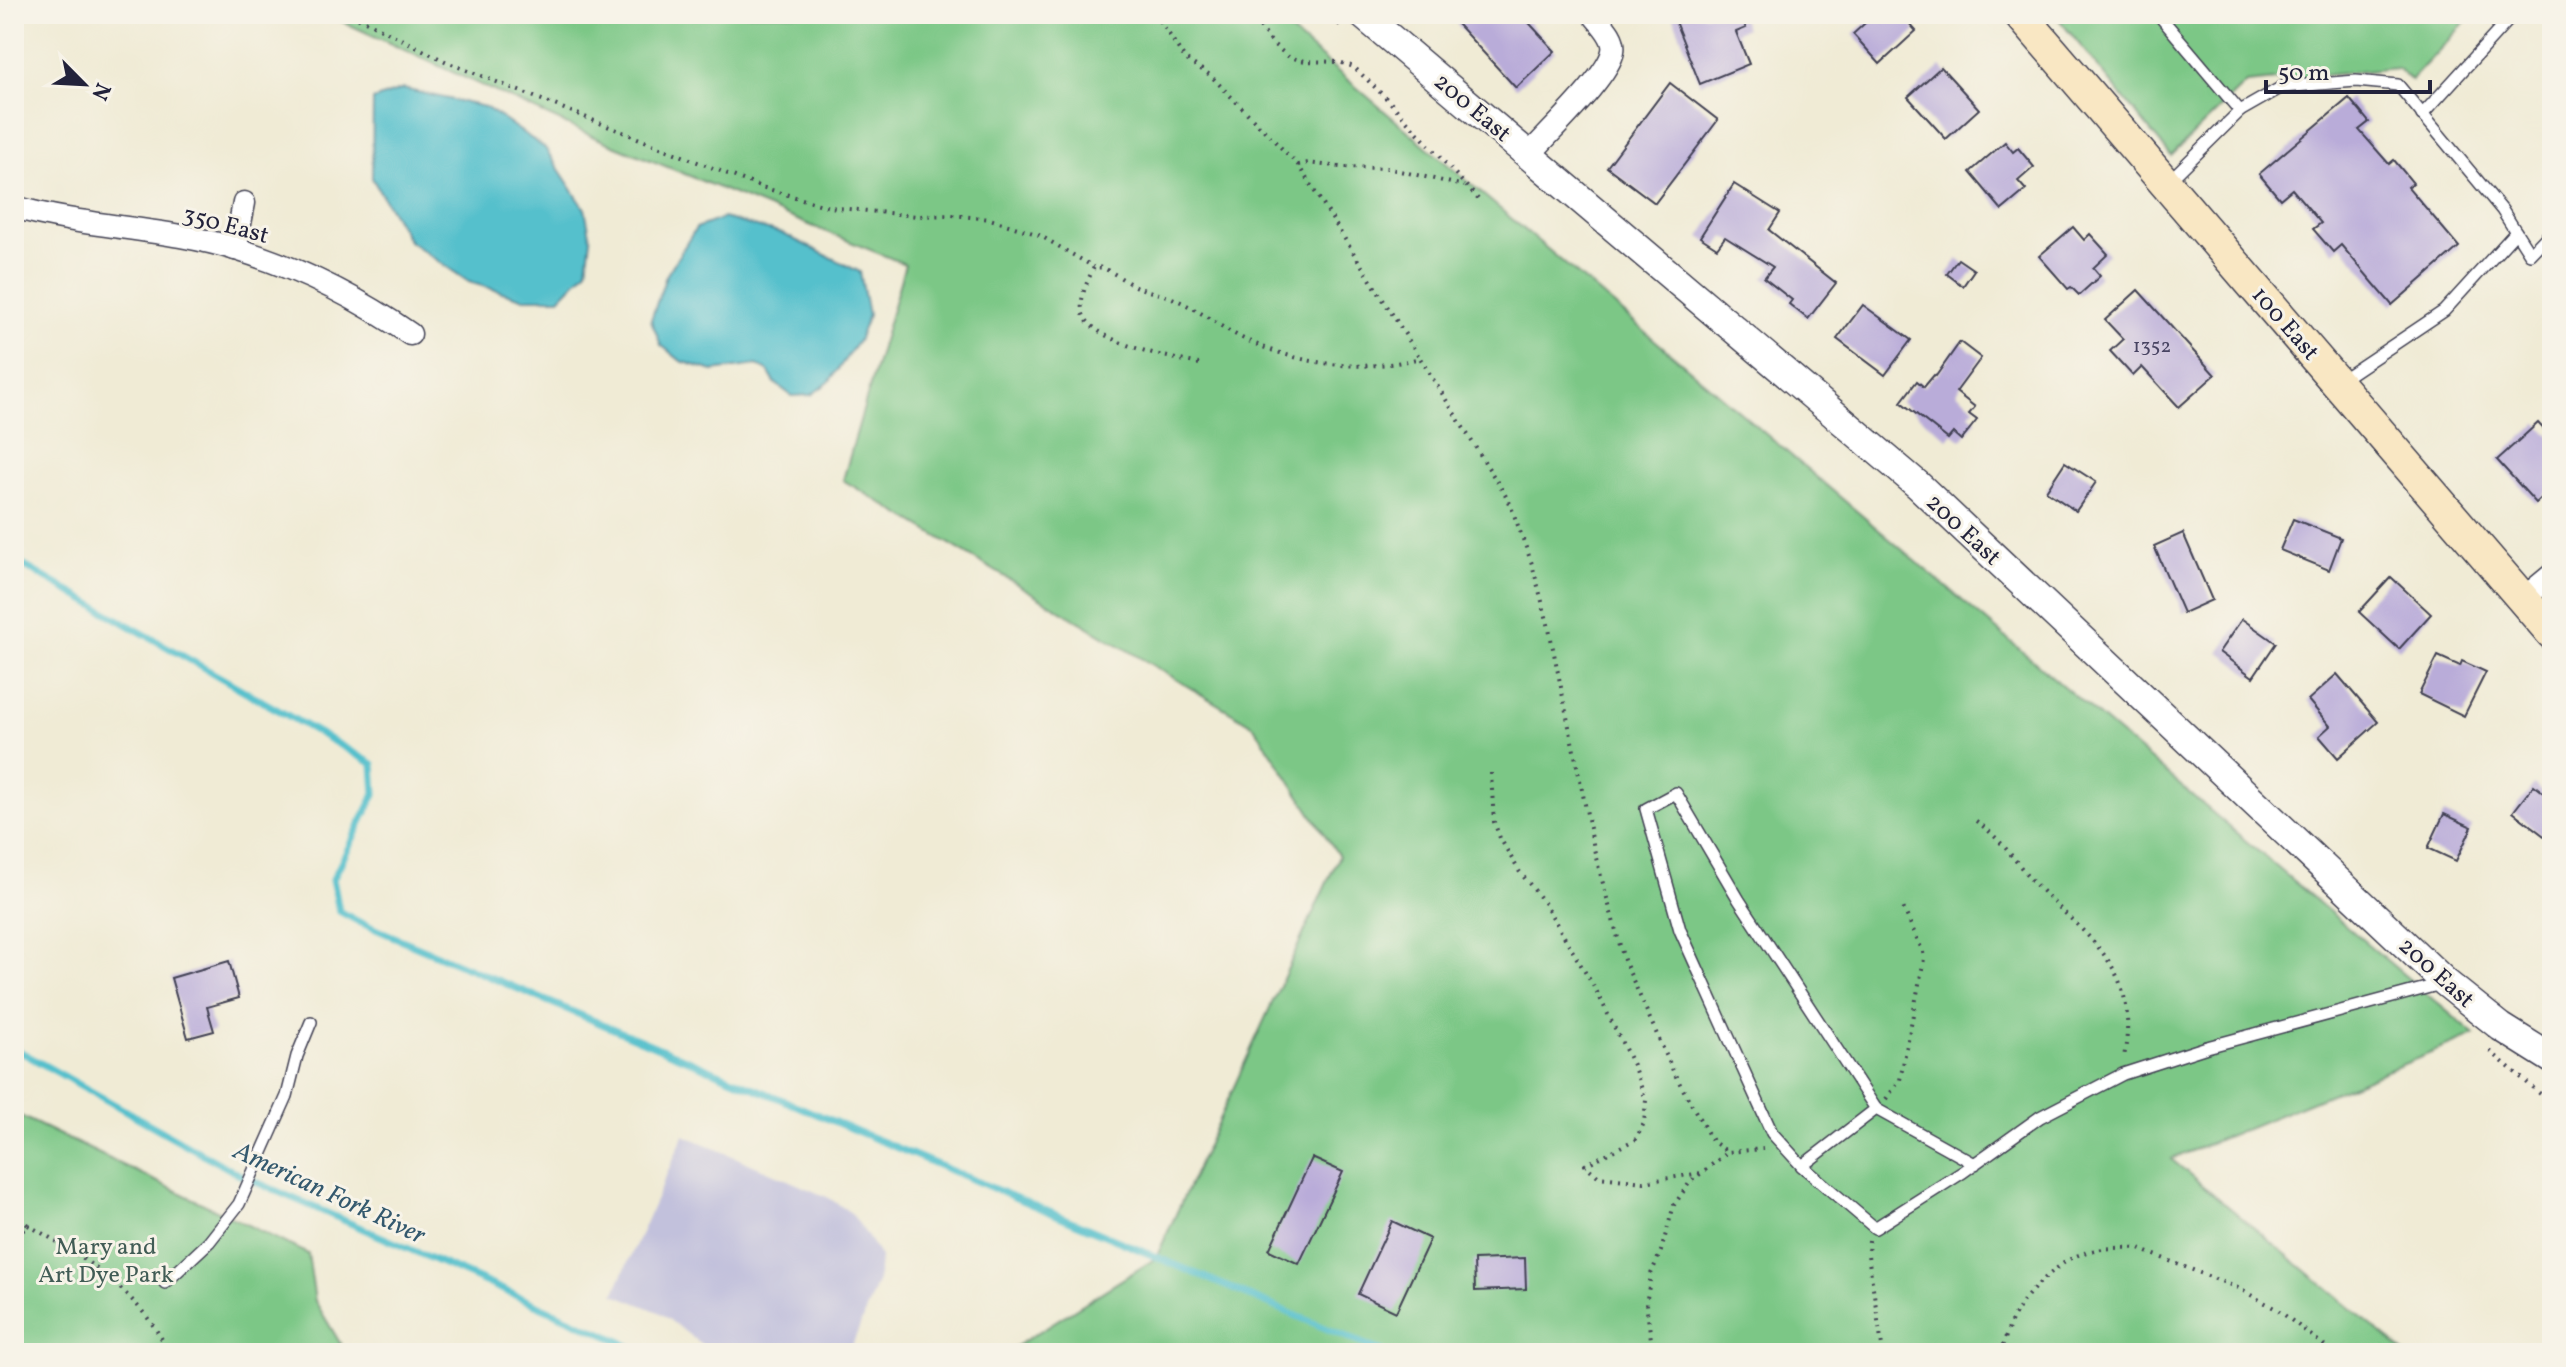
<svg xmlns="http://www.w3.org/2000/svg" width="2566" height="1367" font-family="Vollkorn,serif">
  <style>
    .industrial { fill: #c2c1dc }
    .green { fill: #7bc786; stroke: #4e7460; stroke-width: 2 }
    .water { fill: #54c0cc; stroke: #3b7184; stroke-width: 2 }
    .lines { fill: none; stroke-linecap: round; stroke-linejoin: round }
    .stream { stroke: #54c0cc; stroke-width: 7 }
    .building { fill: #b9acd9 }
    .service-casing { stroke: #414052; stroke-width: 14 }
    .minor-casing { stroke: #414052; stroke-width: 25 }
    .tertiary-casing { stroke: #414052; stroke-width: 31 }
    .secondary-casing { stroke: #414052; stroke-width: 35 }
    .path { stroke: #414052; stroke-width: 4; stroke-dasharray: 2 6; stroke-linecap: butt }
    .service { stroke: #fff; stroke-width: 11 }
    .minor { stroke: #fff; stroke-width: 22 }
    .tertiary { stroke: #fff; stroke-width: 28 }
    .secondary { stroke: #f9e7c3; stroke-width: 32 }
    .labels { text-anchor: middle; stroke-width: 6; stroke-linejoin: round; paint-order: stroke }
    .number-label { font-size: 20px; fill: #484462 }
    .street-label { font-size: 24px; fill: #22223b; stroke: #f7f3e8 }
    .park-label { font-size: 24px; fill: #415c55; stroke: #f7f3e8 }
    .water-label { font-size: 26px; font-style: italic; fill: #34596e; stroke: #f7f3e8 }
  </style>
  <rect width="100%" height="100%" fill="#f7f3e8"/>
  <filter id="ink" filterUnits="userSpaceOnUse"><feTurbulence type="fractalNoise" baseFrequency=".0125" numOctaves="2"/><feDisplacementMap in="SourceGraphic" scale="16" xChannelSelector="R" yChannelSelector="G"/><feConvolveMatrix kernelMatrix="1 2 1 2 8 2 1 2 1" color-interpolation-filters="sRGB"/></filter>
  <filter id="wash" filterUnits="userSpaceOnUse"><feTurbulence type="fractalNoise" baseFrequency=".006" numOctaves="4" result="noise"/><feDisplacementMap in="SourceGraphic" scale="32" xChannelSelector="R" yChannelSelector="G"/><feGaussianBlur stdDeviation="1.8" result="paint"/><feColorMatrix in="noise" values="0 0 0 0 0 0 0 0 0 0 0 0 0 0 0 0 0 1.4 0 .05"/><feComposite in="paint" operator="in"/></filter>
  <g filter="url(#wash)">
    <rect width="100%" height="100%" fill="#f0ebd5"/>
    <!-- industrial -->
    <path class="industrial" d="M684,1135L829,1198L851,1213L864,1231L880,1257L878,1280L849,1353H713L659,1312L614,1294Z"/>
    <!-- green -->
    <g class="green">
      <path d="M326,14H1270L2475,1035L2171,1159L2405,1353H1005L1156,1258L1339,856L1254,726L843,480L905,264L594,137Z"/>
      <path d="M2060,14H2473L2411,80L2397,68L2246,83L2171,156L2057,17Z"/>
      <path d="M14,1113L308,1254L315,1301L346,1353H14Z"/>
    </g>
    <!-- water -->
    <g class="water">
      <path d="M403,89L485,107L545,148L585,209L591,239L587,270L560,298H522L469,282L409,241L372,178L373,100Z"/>
      <path d="M723,218L783,234L860,272L868,315L858,341L829,382L811,395L792,396L775,383L768,371L757,365L713,371L681,361L661,345L651,320L666,276L696,228Z"/>
    </g>
    <g class="lines">
      <!-- stream -->
      <g class="stream">
        <path d="M14,560L373,764L375,794L333,879L339,911L359,922L1385,1353"/>
        <path d="M14,1048L240,1175L622,1342L640,1353"/>
      </g>
    </g>
    <g id="blocks">
      <!-- building -->
      <g class="building">
        <path d="M1448,14H1521L1555,51L1516,88Z"/>
        <path d="M1672,14H1740L1746,28L1736,32L1749,64L1700,84Z"/>
        <path d="M1875,14H1901L1916,31L1880,64L1853,34Z"/>
        <path d="M1941,67L1979,109L1946,139L1908,97Z"/>
        <path d="M1670,83L1718,120L1655,203L1607,167Z"/>
        <path d="M2349,98L2369,122L2359,130L2389,164L2394,160L2413,183L2408,187L2459,247L2392,305L2341,245L2333,252L2313,229L2321,223L2292,189L2280,199L2259,174Z"/>
        <path d="M2005,142L2013,152L2018,148L2034,167L2018,181L2026,190L2002,210L1970,172Z"/>
        <path d="M1734,184L1780,213L1769,230L1836,283L1808,319L1789,304L1792,300L1764,278L1773,267L1725,237L1717,248L1700,237Z"/>
        <path d="M2073,227L2084,240L2090,234L2108,254L2093,268L2100,276L2079,295L2071,287L2068,289L2039,256Z"/>
        <path d="M1958,259L1974,270L1963,286L1947,274Z"/>
        <path d="M2138,290L2215,375L2179,407L2142,367L2133,376L2110,351L2123,339L2105,320Z"/>
        <path d="M1863,305L1911,340L1885,375L1837,339Z"/>
        <path d="M1960,342L1981,358L1956,392L1975,407L1969,414L1977,420L1961,440L1953,433L1948,439L1901,402L1917,381L1924,387L1934,375L1936,376Z"/>
        <path d="M2538,423L2552,438V488L2536,503L2497,460Z"/>
        <path d="M2065,462L2096,482L2076,511L2046,491Z"/>
        <path d="M2293,519L2341,538L2329,570L2280,550Z"/>
        <path d="M2183,533L2212,600L2183,613L2154,546Z"/>
        <path d="M2391,577L2431,614L2399,649L2359,612Z"/>
        <path d="M2242,619L2276,643L2253,677L2219,652Z"/>
        <path d="M2438,656L2460,666L2462,661L2486,672L2464,716L2419,694Z"/>
        <path d="M2337,674L2378,722L2338,758L2319,736L2330,726L2308,700Z"/>
        <path d="M2534,785L2552,799V842L2513,812Z"/>
        <path d="M2444,814L2472,827L2456,861L2428,848Z"/>
        <path d="M229,961L239,998L207,1007L214,1031L188,1038L171,978Z"/>
        <path d="M1312,1158L1343,1172L1299,1264L1269,1250Z"/>
        <path d="M1392,1221L1430,1239L1396,1312L1358,1294Z"/>
        <path d="M1525,1258L1526,1289L1475,1291L1474,1260Z"/>
      </g>
    </g>
  </g>
  <g filter="url(#ink)">
    <use href="#blocks" fill-opacity="0" stroke="#414052" stroke-width="2"/>
    <g class="lines">
      <defs>
        <g id="service">
          <path d="M2158,14L2240,111L2282,87L2356,81L2398,85L2502,210L2530,254L2552,231"/>
          <path d="M2422,115L2514,14"/>
          <path d="M2169,181L2240,111"/>
          <path d="M2341,380L2444,311L2516,232"/>
          <path d="M1975,1164L1876,1109L1802,1166L1875,1228L1963,1172L2040,1117L2123,1074L2207,1047L2441,984"/>
          <path d="M1802,1166L1772,1133L1680,930L1646,809L1676,793L1739,900L1876,1109"/>
          <path d="M165,1283L209,1242L239,1204L287,1096L297,1056L311,1022"/>
        </g>
        <g id="minor">
          <path d="M1530,154C1549,132 1609,76 1613,51C1616,37 1601,24 1593,14"/>
          <path d="M14,207C86,228 164,227 236,249C298,268 357,297 410,334"/>
          <path d="M235,249L244,203"/>
          <path d="M2523,599L2552,575"/>
        </g>
        <path id="tertiary" d="M1362,14L1918,485L2446,983L2501,1027L2552,1059"/>
        <path id="secondary" d="M2020,14L2552,633"/>
      </defs>
      <!-- service casing -->
      <use href="#service" class="service-casing"/>
      <!-- minor casing -->
      <use href="#minor" class="minor-casing"/>
      <!-- tertiary casing -->
      <use href="#tertiary" class="tertiary-casing"/>
      <!-- secondary casing -->
      <use href="#secondary" class="secondary-casing"/>
      <!-- path -->
      <g class="path">
        <path d="M351,14L449,63L758,186L829,207L917,216L952,215L990,219L1039,235L1094,267"/>
        <path d="M1156,14L1185,59L1210,75L1298,165L1420,358"/>
        <path d="M1250,14L1273,44L1289,57L1305,61L1339,62L1354,67L1389,101L1478,199"/>
        <path d="M1326,14L1340,25"/>
        <path d="M1298,165L1308,163L1340,167L1387,168L1464,186"/>
        <path d="M1199,364C1172,358 1087,342 1082,310C1080,295 1088,280 1094,267C1108,266 1124,282 1137,287C1149,292 1161,294 1172,298C1197,308 1218,326 1242,338C1297,364 1360,374 1420,358L1509,501L1532,564L1548,624L1596,858L1624,960L1643,1003L1674,1073L1712,1141L1728,1152L1763,1149"/>
        <path d="M1491,773L1494,822L1500,838L1519,871L1543,901L1597,992L1633,1065L1646,1100L1644,1123L1636,1139L1585,1165L1599,1177L1644,1182L1701,1173"/>
        <path d="M1976,821C2006,842 2016,865 2040,889C2094,943 2140,970 2124,1057"/>
        <path d="M2490,1051L2552,1104"/>
        <path d="M1886,1099L1900,1080L1924,959L1923,952L1902,905"/>
        <path d="M14,1213L28,1225L14,1240"/>
        <path d="M28,1225C83,1256 142,1294 169,1353"/>
        <path d="M1869,1240L1868,1255L1883,1353"/>
        <path d="M1653,1353L1646,1304L1651,1274L1661,1251L1674,1205L1690,1182L1728,1152"/>
        <path d="M2000,1353C2005,1340 2009,1325 2016,1312C2026,1293 2060,1261 2081,1254C2097,1248 2120,1247 2137,1248L2238,1288L2278,1310L2334,1353"/>
      </g>
      <!-- service -->
      <use href="#service" class="service"/>
      <!-- minor -->
      <use href="#minor" class="minor"/>
      <!-- tertiary -->
      <use href="#tertiary" class="tertiary"/>
      <!-- secondary -->
      <use href="#secondary" class="secondary"/>
    </g>
  </g>
  <g class="labels">
    <!-- number labels -->
    <g class="number-label">
      <text x="2152" y="352">1352</text>
    </g>
    <!-- street labels -->
    <g class="street-label">
      <text transform="translate(1473 107) rotate(40)" y="8">200 East</text>
      <text transform="translate(226 224) rotate(15)" y="8">350 East</text>
      <text transform="translate(2286 323) rotate(49)" y="8">100 East</text>
      <text transform="translate(1964 529) rotate(43)" y="8">200 East</text>
      <text transform="translate(2437 972) rotate(42)" y="8">200 East</text>
    </g>
    <!-- park labels -->
    <g class="park-label">
      <text x="106" y="1254">Mary and<tspan x="106" dy="28">Art Dye Park</tspan></text>
    </g>
    <!-- water labels -->
    <g class="water-label">
      <text transform="translate(330 1192) rotate(25)" y="9">American Fork River</text>
    </g>
  </g>
  <!-- margin -->
  <rect width="2566" height="1367" fill="none" stroke="#f7f3e8" stroke-width="48"/>
  <!-- north arrow -->
  <g transform="translate(84 84) rotate(114)" stroke="#f7f3e8" stroke-width="6" paint-order="stroke">
  <path d="M0-6L14 30L0 20L-14 30Z" fill="#22223b"/>
  <text y="-12" font-size="22" font-weight="bold" text-anchor="middle" fill="#22223b">N</text>
  </g>
  <!-- scale -->
  <path d="M2266 80v12h164v-12" fill="none" stroke="#22223b" stroke-width="4"/>
  <text x="2278" y="80" font-size="24" fill="#22223b" stroke="#f7f3e8" stroke-width="6" paint-order="stroke">50 m</text>
</svg>
